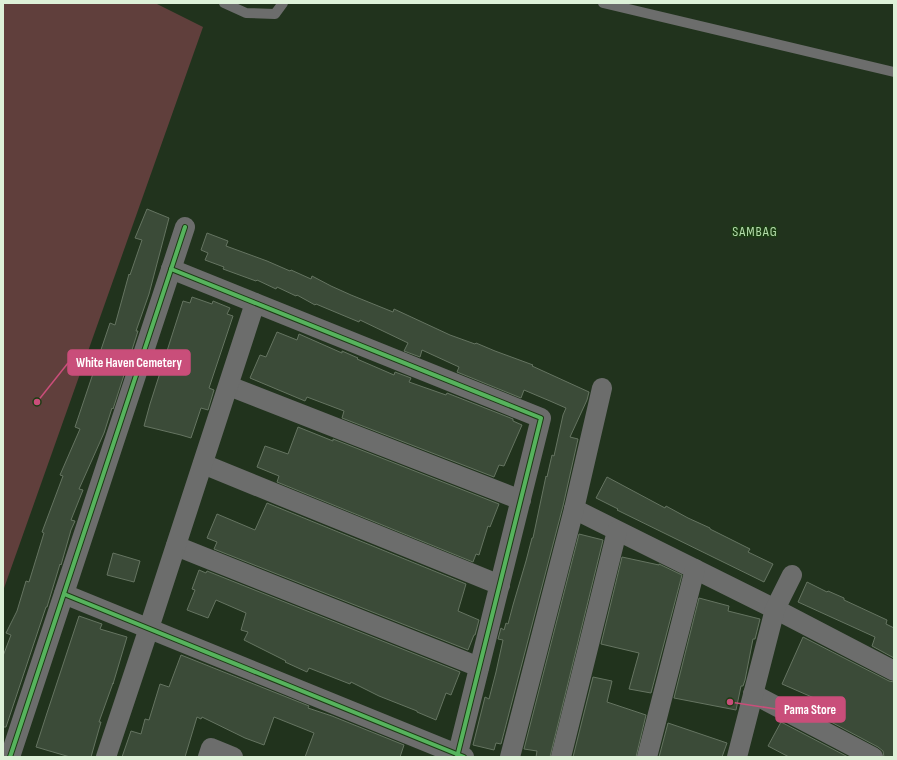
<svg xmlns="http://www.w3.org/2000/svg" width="897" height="760" font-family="'Sofia Sans Condensed',sans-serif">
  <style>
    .green { fill: #603f3c }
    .building { fill: #3b4b38; stroke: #657461 }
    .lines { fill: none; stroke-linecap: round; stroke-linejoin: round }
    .lane { stroke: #6c6d6c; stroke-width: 10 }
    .street { stroke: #6c6d6c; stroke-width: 20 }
    .cycleway-casing { stroke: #1b3d13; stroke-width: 6 }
    .cycleway { stroke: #56b35d; stroke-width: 4 }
    .labels { text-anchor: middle; stroke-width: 3; stroke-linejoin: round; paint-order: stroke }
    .quarter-label { font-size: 14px; letter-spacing: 1px; fill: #b4dcab; stroke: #1b3d13 }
    .leader { fill: none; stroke: #c94e7a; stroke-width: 1.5 }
    .callout-dot { fill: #c94e7a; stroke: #1b3d13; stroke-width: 1.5 }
    .callout { fill: #c94e7a; stroke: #c94e7a; stroke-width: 1.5 }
    .callout-label { font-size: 13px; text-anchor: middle; font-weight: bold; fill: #fff }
  </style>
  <rect width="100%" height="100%" fill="#21331d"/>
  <!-- green -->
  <path class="green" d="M3,3H155L203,27L3,591Z"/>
  <!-- building -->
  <g class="building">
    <path d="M147,209L169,218L149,294L136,331H138L131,353H130L124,375L113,409L112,408L104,433L79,489L83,490L71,520L75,521L71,530L61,565L60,564L47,607H46L6,727H3V656L11,635L6,633L17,611L26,581L29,582L44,533L42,532L63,476L60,475L80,429L75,427L110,323L115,325L129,274L130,275L142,240L135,238Z"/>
    <path d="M207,233L228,241L226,246L267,261L290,271L291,270L311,279L312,276L331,286L351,295L393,312L394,309L450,335L475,344L476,343L495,351L533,365L532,366L589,392L587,400L570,437L578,439L563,506L501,744L496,743L494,750L473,745L485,697L489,699L496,672L503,640L498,639L501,628L504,630L506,623L508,624L513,605L526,561L532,538H533L546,476L547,477L552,455L554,456L563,415L566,408L550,401L524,390L521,398L457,372L459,367L422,350L420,357L404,351L408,343L360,320L359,322L316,304L315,305L297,295L296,296L277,287L276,289L257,280L256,281L223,269L224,267L205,260L208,253L201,250Z"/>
    <path d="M192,297L212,304L213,301L230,308L227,314L233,316L209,388L214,390L208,410L201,408L191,438L181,435L144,426L150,404L183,301L190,303Z"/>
    <path d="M277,332L297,340L299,334L342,353V351L358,358L357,359L394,375L395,372L411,378L409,382L446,395L447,393L513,419V421L522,425L504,466L499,465L494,477L342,418L344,411L307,397L305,401L250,378L260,355L266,357Z"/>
    <path d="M298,427L333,441V439L499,504L490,527L488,526L479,555L476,554L473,562L277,482L279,476L257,467L265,446L288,454Z"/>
    <path d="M607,477L665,508L666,506L688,518L710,528V529L750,549L748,552L773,564L764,582L617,510L618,509L596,498Z"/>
    <path d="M267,503L466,584L458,611L479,620L475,635H474L468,650L214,549L217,542L207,538L217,514L255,530Z"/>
    <path d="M579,534L603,540L550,757H536L537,751L524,749Z"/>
    <path d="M113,553L140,561L134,582L107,575Z"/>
    <path d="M622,557L659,565V564L682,575L651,693L629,689L639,653L601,644Z"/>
    <path d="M199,570L206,573L207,571L460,672L451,695L446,693L436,720L417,712V711L379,696L351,682L350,684L309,668L307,672L285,662L286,661L244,640L248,632L241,630L246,613L216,600L208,618L187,610L195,590L192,589Z"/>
    <path d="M807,582L827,592L828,591L844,598V600L887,620L886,624L894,628V658L872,646L875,637L798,602Z"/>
    <path d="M699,598L729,606L728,611L760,619L755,639H753L745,680L743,686H741L736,710L674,698Z"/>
    <path d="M79,616L102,624L100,629L127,637L113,684V683L99,722H101L91,757H70L36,747L47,713Z"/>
    <path d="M803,637L889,681L894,682V757H884L883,751L878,747L816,714L821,701L782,684Z"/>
    <path d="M181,655L309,706L308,708L332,716L404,745L400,757H305L314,733L274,717L264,745L245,738L202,717L201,719L197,717L185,757H122L131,731L141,734L145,719L149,720L160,684L169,687Z"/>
    <path d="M593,677L612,681L607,702L646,715L636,757H573Z"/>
    <path d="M781,722L848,757H789L768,746Z"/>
    <path d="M668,723L727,743L722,757H659Z"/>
  </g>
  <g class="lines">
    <!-- lane -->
    <g class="lane">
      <path d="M224,3L246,13L275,14L283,3"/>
      <path d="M603,3L894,72"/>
    </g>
    <!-- street -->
    <g class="street">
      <path d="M171,269L541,418L457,757"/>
      <path d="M229,386L521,500"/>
      <path d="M203,464L500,585"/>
      <path d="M574,509L775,609L894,671"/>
      <path d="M176,546L479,667"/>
      <path d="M64,594L464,757"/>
      <path d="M753,694L873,757"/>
      <path d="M10,757L185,227"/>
      <path d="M106,757L149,628L255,303"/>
      <path d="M208,757L211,748L233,757"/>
      <path d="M510,757L574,509L602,388"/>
      <path d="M561,757L617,531"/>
      <path d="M647,757L695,569"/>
      <path d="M737,757L775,609L792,575"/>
    </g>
    <defs>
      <g id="cycleway">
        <path d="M171,269L541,418L457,757"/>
        <path d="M64,594L464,757"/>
        <path d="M10,757L185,227"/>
      </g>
    </defs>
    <!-- cycleway casing -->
    <use href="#cycleway" class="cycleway-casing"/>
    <!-- cycleway -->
    <use href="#cycleway" class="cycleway"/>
  </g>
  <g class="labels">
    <!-- quarter labels -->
    <g class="quarter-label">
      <text x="755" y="236">SAMBAG</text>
    </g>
  </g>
  <!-- callouts -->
  <path class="leader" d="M37 402L68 363M730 702L776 709"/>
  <g class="callout-dot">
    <circle cx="37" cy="402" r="4"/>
    <circle cx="730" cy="702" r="4"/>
  </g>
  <g class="callout">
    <rect x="68" y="350" width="122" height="25" rx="4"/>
    <rect x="776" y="697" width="69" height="25" rx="4"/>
  </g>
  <g class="callout-label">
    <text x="129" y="367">White Haven Cemetery</text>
    <text x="810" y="714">Pama Store</text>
  </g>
  <!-- border -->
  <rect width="897" height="760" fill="none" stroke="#ddf1d8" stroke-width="8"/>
</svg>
